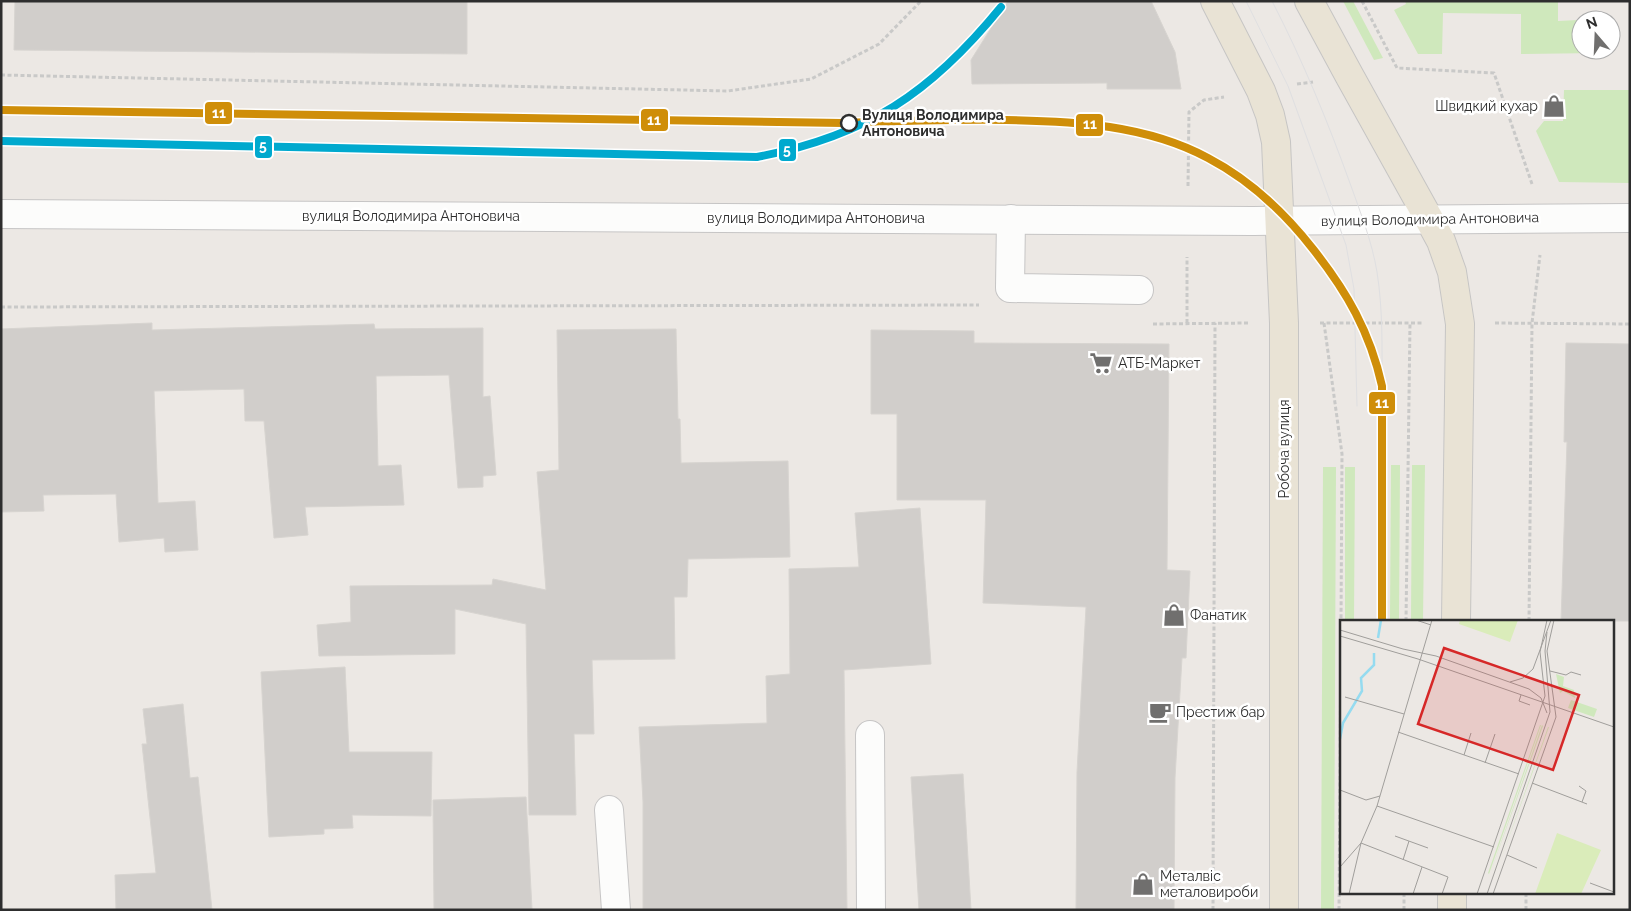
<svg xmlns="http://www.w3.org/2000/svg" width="1631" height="911" font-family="Raleway,sans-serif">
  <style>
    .green { fill: #cfe8bc }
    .building { fill: #d1cecb; stroke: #d7d4d0 }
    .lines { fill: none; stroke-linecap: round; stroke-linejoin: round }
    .minor-casing { stroke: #c6c5c5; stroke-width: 30 }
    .major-casing { stroke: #c6c5c4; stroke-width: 30 }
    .path { stroke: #c9c9c8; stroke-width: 3; stroke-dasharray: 4 2.5; stroke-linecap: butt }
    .minor { stroke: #fcfcfb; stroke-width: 28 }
    .major { stroke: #e9e3d5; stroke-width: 28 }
    .tram { stroke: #dfdfe1; stroke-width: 1 }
    .tram-1-casing { stroke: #fff; stroke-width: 11 }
    .tram-2-casing { stroke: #fff; stroke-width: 11 }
    .tram-1 { stroke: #cf8e09; stroke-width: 8 }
    .tram-2 { stroke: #00a9ce; stroke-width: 8 }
    .stop-dot { fill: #fff; stroke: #2e2e2e; stroke-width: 2.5 }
    .labels { text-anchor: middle; stroke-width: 5; stroke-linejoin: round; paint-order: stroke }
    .poi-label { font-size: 14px; fill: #2e2e2e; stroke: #fff; text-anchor: start }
    .stop-label { font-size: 14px; font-weight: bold; fill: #2e2e2e; stroke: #fff; text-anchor: start }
    .street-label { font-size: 14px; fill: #2e2e2e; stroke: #fff }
    .inset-river { fill: none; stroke: #95dbf0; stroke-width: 2.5 }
    .inset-road { fill: none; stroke: #a09e9b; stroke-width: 1 }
    .view { fill: #d62828; fill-opacity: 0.15; stroke: #d62828; stroke-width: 2.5 }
    .inset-edge { fill: none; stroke: #2e2e2e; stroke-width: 2.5 }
    .line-badge { stroke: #fff; stroke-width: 2 }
    .badge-label { font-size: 14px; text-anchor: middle; font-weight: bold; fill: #fff }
  </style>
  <rect width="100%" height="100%" fill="#ece8e4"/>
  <!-- green -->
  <g class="green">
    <path d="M1343,1H1353L1383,58L1374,60Z"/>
    <path d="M1405,1H1558V21L1578,20L1581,34V50H1595L1598,53L1521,54V14L1443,13L1442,54H1418L1394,10L1406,4Z"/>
    <path d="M1564,90H1630V183L1559,182L1536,131L1544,121H1563Z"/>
    <path d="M1391,465H1400L1399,621H1390Z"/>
    <path d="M1412,465H1425L1423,621H1411Z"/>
    <path d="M1323,467H1336L1334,910H1321Z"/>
    <path d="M1345,467H1355L1354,621H1345Z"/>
  </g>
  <!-- building -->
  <g class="building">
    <path d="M15,1H467V54L14,50Z"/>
    <path d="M1008,1H1151L1175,52L1181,89H1107V83L972,84L971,60Z"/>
    <path d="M152,323V330L374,324L375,329L483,328V397L490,396L496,475L483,476V487L458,488L449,375L376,376L378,466L401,465L404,505L305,507L308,535L274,538L264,421H245L244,389L154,391L158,503L195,501L198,550L165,552L164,538L119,542L116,494L43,495L44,511L1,512V329Z"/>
    <path d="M676,329L678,419H680L681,463L788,461L790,557L688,559L687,597H674L675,659L592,660L594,734H574L576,815H529L526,624L455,609V654L319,656L317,625L351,622L350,586L492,585L493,579L546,590L537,472L559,470L557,330Z"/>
    <path d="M871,330L974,331V343L1169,344L1167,570L1190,571L1186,658H1182L1175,778L1174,910H1076L1077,772L1086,607L983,603L986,500H897V414H871Z"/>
    <path d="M1566,343L1630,344V621H1561L1567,442H1564Z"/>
    <path d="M920,508L931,664L844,670L847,910H643V802L639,727L767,723L766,676L790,674L789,569L859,567L855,513Z"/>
    <path d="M345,667L349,752H432L431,816L352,815L353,828L324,829V834L269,837L261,672Z"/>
    <path d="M183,704L190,778L198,777L212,910H116L115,875L156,873L142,744H147L143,709Z"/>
    <path d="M963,774L971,910H919L911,777Z"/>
    <path d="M526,797L532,909H434L433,800Z"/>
  </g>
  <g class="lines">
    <defs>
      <g id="minor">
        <path d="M1,214L1253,221L1630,218"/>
        <path d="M1011,219L1010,288L1139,290"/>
        <path d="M870,735L871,910"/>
        <path d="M609,810L616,910"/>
      </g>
      <g id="major">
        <path d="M1215,1L1261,91L1270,115L1276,142L1284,323V910"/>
        <path d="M1309,1L1349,75L1429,219L1441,241L1452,272L1460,324L1456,621"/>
        <path d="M1452,910V892"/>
      </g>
    </defs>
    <!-- minor casing -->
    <use href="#minor" class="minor-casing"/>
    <!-- major casing -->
    <use href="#major" class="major-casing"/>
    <!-- path -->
    <g class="path">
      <path d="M1362,1L1397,68L1494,73L1532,184"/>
      <path d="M1,75L728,91L811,79L879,44L921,1"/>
      <path d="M1297,84L1313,82"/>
      <path d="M1188,186L1189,112L1204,100L1224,97"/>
      <path d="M1,307L979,305"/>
      <path d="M1187,323V257"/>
      <path d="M1320,323H1424"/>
      <path d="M1324,323L1342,454L1341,621"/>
      <path d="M1495,323L1630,324"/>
      <path d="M1153,324L1249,323"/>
      <path d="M1406,621L1410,323"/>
      <path d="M1529,621L1532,323L1540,255"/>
      <path d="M1213,910L1215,323"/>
      <path d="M1339,910L1341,633"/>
      <path d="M1404,910V892"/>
      <path d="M1526,910V892"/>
    </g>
    <!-- minor -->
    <use href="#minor" class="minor"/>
    <!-- major -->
    <use href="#major" class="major"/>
    <!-- tram -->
    <g class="tram">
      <path d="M1246,1L1288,86L1346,245L1354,289L1357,406"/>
      <path d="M1272,1C1303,61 1328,122 1351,186C1361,214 1372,242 1377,272C1383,310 1382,348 1382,386"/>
    </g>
    <defs>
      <path id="tram-1" d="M1,110L843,123C897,121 951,119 1006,120C1074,121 1147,125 1208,158C1250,180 1284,212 1313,249C1347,292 1370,332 1382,386V621"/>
      <path id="tram-2" d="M1,141L757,157C867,136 931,93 1001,7"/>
    </defs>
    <!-- tram-1 casing -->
    <use href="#tram-1" class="tram-1-casing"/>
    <!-- tram-2 casing -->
    <use href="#tram-2" class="tram-2-casing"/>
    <!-- tram-1 -->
    <use href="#tram-1" class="tram-1"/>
    <!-- tram-2 -->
    <use href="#tram-2" class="tram-2"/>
  </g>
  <!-- icons -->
  <defs>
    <symbol id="shop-bare" viewBox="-9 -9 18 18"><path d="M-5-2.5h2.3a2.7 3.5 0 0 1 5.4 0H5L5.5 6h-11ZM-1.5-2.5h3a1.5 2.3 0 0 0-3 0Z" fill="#706f6e" stroke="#fff" stroke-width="2.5" paint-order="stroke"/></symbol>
    <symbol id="supermarket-bare" viewBox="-9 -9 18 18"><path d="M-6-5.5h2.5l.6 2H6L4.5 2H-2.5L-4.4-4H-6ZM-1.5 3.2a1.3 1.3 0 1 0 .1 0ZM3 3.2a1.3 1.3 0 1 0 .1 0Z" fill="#706f6e" stroke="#fff" stroke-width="2.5" paint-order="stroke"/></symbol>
    <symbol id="cafe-bare" viewBox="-9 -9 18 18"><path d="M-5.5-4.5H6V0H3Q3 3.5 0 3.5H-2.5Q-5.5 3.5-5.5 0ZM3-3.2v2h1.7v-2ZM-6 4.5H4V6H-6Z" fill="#706f6e" stroke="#fff" stroke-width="2.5" paint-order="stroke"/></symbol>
  </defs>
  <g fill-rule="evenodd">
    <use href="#shop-bare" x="1538" y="90" width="32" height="32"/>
    <use href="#supermarket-bare" x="1085" y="347" width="32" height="32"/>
    <use href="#shop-bare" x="1158" y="599" width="32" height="32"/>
    <use href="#cafe-bare" x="1144" y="696" width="32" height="32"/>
    <use href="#shop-bare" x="1127" y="868" width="32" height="32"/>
  </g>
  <!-- markers -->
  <circle class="stop-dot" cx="849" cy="123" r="8"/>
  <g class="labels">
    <!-- poi labels -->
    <g class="poi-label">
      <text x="1538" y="111" text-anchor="end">Швидкий кухар</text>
      <text x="1118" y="368">АТБ-Маркет</text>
      <text x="1190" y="620">Фанатик</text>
      <text x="1176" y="717">Престиж бар</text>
      <text x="1160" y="881">Металвіс<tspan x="1160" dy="16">металовироби</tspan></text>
    </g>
    <!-- stop labels -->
    <g class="stop-label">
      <text x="862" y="120">Вулиця Володимира<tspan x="862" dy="16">Антоновича</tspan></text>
    </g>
    <!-- street labels -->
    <g class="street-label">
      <text x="411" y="221">вулиця Володимира Антоновича</text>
      <text x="816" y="223">вулиця Володимира Антоновича</text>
      <text transform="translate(1430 219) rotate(-1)" y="5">вулиця Володимира Антоновича</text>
      <text transform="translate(1284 449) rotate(-90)" y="5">Робоча вулиця</text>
    </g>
  </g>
  <!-- overview -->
  <g transform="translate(1340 620)">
    <rect width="274" height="274" fill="#ece8e4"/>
    <path d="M216,54L224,57L223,66L234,70L235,78L223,71L220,73ZM231,80L257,89L254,97L228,88ZM200,105H201L149,254L148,253ZM202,105L203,106L150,254ZM208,107H209L159,245Z" fill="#cfe8bc"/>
    <path d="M120,0H178L170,22L119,4ZM217,213L261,230L241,274H195Z" fill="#daecba"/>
    <path class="inset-river" d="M38,18L41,0M0,119L3,103L22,71L21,58L34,45V33"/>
    <path class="inset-road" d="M76,0L91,5M0,10L63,29L96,36L189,69L201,78L207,93M0,16L78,39L274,107M210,51L226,55L231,52L241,55M170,62L183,58L193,49L211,0M181,75L179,81L190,85M5,77L64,94M58,112L179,154M124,135L131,113M145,143L155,114M192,163L247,184M239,166L246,171L242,182M0,170L26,180L40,176M37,186L154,227M55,216L88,228M167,235L197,248M63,240L69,221M0,247L21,223L37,186L92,0M250,263L274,272M9,274L21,223L108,257L102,274M73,274L82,247M137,274L205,76L200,32L207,0M147,274L210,92L205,31L207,12M153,274L216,97L207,31L214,0"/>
    <path class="view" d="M104,28L239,75L213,150L78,104Z"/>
    <rect width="274" height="274" class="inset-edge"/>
  </g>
  <g class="line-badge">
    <rect x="204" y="101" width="29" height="24" rx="5" fill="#cf8e09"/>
    <rect x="640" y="108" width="29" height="24" rx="5" fill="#cf8e09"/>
    <rect x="1075" y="113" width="29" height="24" rx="5" fill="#cf8e09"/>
    <rect x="254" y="135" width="19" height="24" rx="5" fill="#00a9ce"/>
    <rect x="778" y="138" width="19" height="24" rx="5" fill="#00a9ce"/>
    <rect x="1368" y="391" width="28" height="24" rx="5" fill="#cf8e09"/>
  </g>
  <g class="badge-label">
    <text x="219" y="118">11</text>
    <text x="654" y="125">11</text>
    <text x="1090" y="129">11</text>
    <text x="263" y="151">5</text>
    <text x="787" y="155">5</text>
    <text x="1382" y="408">11</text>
  </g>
  <!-- border -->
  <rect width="1631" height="911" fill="none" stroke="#2e2e2e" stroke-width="5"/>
  <!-- north arrow -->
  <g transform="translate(1596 35) rotate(341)"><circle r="24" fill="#ffffff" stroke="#ababab"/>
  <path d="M0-4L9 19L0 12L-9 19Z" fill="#706f6e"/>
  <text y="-8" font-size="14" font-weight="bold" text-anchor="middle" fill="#2e2e2e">N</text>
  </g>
</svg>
